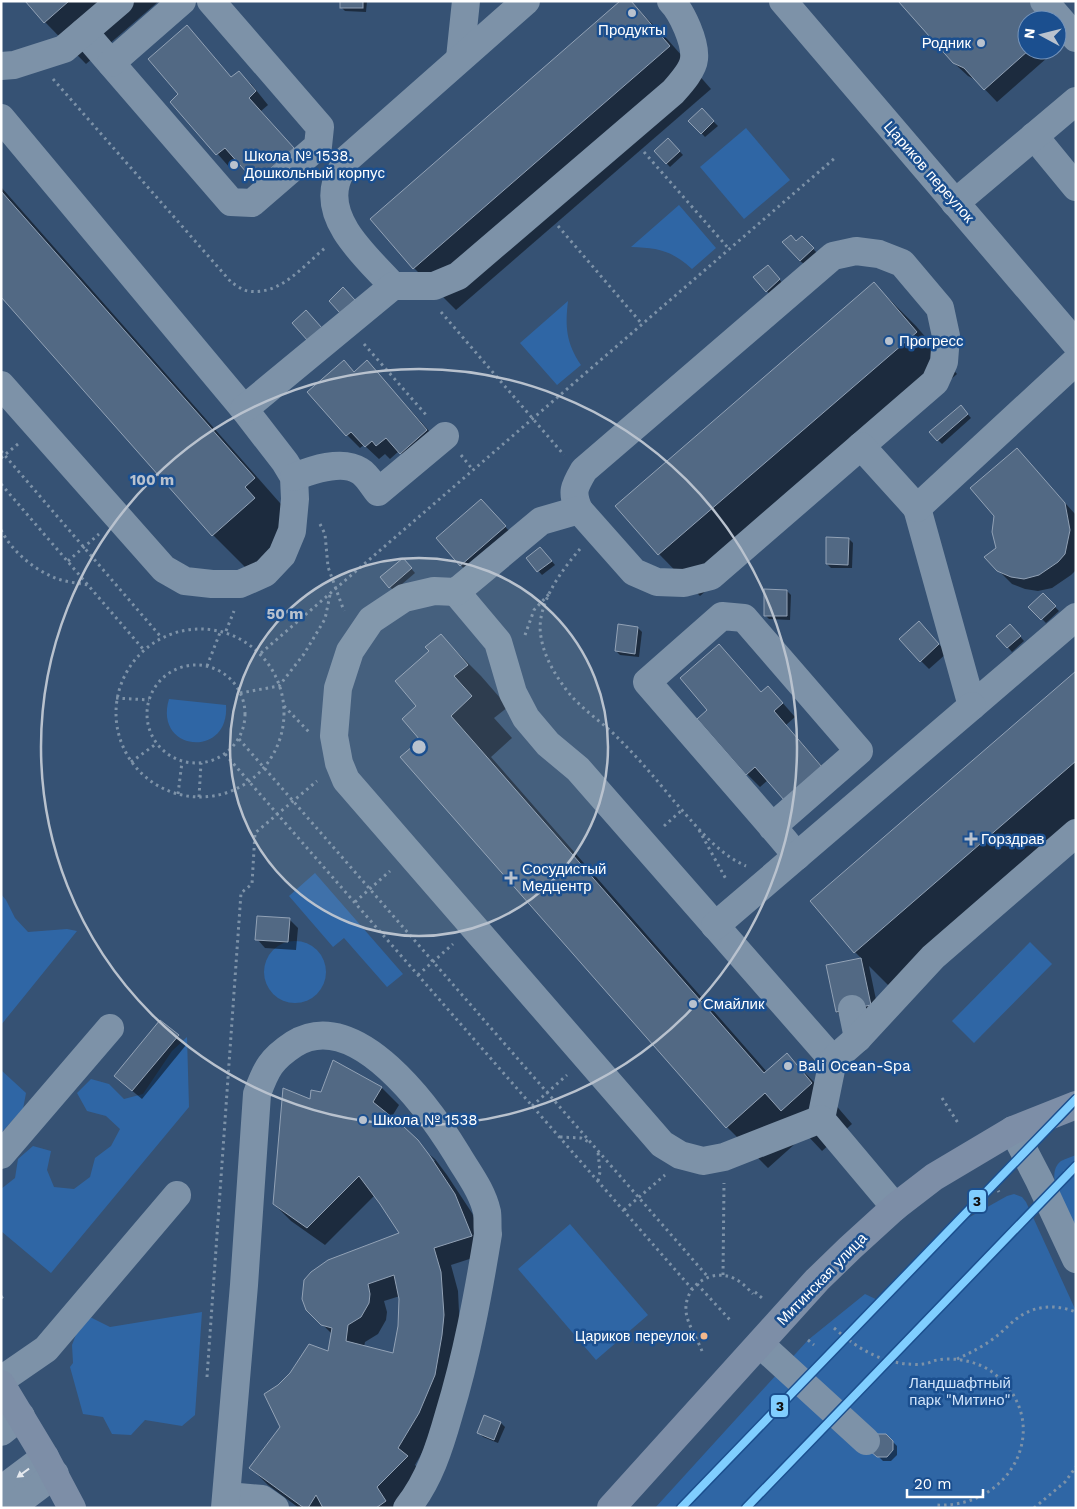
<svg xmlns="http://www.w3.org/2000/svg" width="1077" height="1509" font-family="'Work Sans',sans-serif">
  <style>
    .green { fill: #2f66a5 }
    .shadow { fill: #0007; fill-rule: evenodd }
    .building { fill: #526984; stroke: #92a2b6; fill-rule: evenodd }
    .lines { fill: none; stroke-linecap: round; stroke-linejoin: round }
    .path { stroke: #7d92a8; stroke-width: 3; stroke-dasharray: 2.5 4; stroke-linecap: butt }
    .minor { stroke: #7d92a8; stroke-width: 28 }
    .major { stroke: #7d8ea7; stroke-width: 28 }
    .metro-1-casing { stroke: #1b4f8f; stroke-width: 11 }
    .metro-1 { stroke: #80ceff; stroke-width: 8 }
    .oneway { fill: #e5e9ee }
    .ring { fill: none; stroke: #b9c2ce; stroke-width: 2.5 }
    .poi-dot { fill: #b9c2ce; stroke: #1b4f8f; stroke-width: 2 }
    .bus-dot { fill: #f1b78d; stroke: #1b4f8f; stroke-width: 2 }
    .labels { text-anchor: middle; stroke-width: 5; stroke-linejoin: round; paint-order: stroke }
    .bus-label { font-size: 14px; fill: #fff; stroke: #1b4f8f; text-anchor: end }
    .poi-label { font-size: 15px; fill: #fff; stroke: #1b4f8f; text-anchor: start }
    .street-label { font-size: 15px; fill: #fff; stroke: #1b4f8f }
    .park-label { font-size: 15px; fill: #cfe3fa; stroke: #1b4f8f }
    .centre { fill: #b9c2ce; stroke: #1b4f8f; stroke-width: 2.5 }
    .ring-label { font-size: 15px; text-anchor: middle; font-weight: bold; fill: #b9c2ce; stroke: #1b4f8f; stroke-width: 5; stroke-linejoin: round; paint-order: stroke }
    .line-badge { stroke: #1b4f8f; stroke-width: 2 }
    .pale-badge-label { font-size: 14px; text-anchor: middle; font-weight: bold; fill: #111 }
  </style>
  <rect width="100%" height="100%" fill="#365274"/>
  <!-- green -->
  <g class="green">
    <path d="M746,128L790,180L744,219L700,167Z"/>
    <path d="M679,205L716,248L692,269C671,250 658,248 631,247Z"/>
    <path d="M568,301C565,326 566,343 581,365L557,385L520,343Z"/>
    <path d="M169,699L226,705C230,759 153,752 169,699Z"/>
    <path d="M315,873L403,974L387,987L344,938L333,947L289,896Z"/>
    <path d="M1,894L6,900L15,918L28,932L67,929L77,931L1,1025Z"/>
    <circle cx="295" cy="972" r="31"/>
    <path d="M1030,942L1052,964L974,1043L952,1021Z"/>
    <path d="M187,1037L189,1107L51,1273L1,1231V1189L15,1178L18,1159L33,1146L51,1151L47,1170L54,1187L74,1189L90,1177L95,1158L111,1146L120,1129L106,1116L87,1111L77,1093L91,1079L109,1084L124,1099L143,1094L172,1051Z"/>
    <path d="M1,1070L26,1093L23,1109L1,1133Z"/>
    <path d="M1076,1155V1232C1069,1217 1042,1175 1061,1161C1065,1159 1071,1157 1076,1155Z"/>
    <path d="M1014,1194L1022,1197L1026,1202L1076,1311V1508H655L808,1340L865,1294L884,1303L959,1223L1007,1196Z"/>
    <path d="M570,1224L648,1315L596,1360L518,1269Z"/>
    <path d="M202,1312L195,1415L182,1426L145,1420L131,1435L112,1434L103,1417L83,1414L70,1367L73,1363L72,1345L80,1324L90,1317L110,1327Z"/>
  </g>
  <!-- shadow -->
  <g class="shadow">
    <path d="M27,1H159L86,64L45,22Z"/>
    <path d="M341,1H367L366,12L345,11L341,7Z"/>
    <path d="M630,1L668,40L711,89L456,310L414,268Z"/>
    <path d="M1027,20V50H1056L997,102L976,80L968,76L954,63Z"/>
    <path d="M187,27L232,78L238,72L252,85L268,105L261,111L306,162L268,195L238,161L230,168L172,102L180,94Z"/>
    <path d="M1057,30L1067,41L1057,50Z"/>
    <path d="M702,110L718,126L705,137L690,121Z"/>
    <path d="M668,139L683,155L670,167L655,151Z"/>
    <path d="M1,187L295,520L254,576L213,535L1,295Z"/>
    <path d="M802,237L817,253L804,264L800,261L796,242Z"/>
    <path d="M772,270L783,284L770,295L767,291Z"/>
    <path d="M874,284L916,326L957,374L700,596L659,554Z"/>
    <path d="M367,362L440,443L414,466L399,451L390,459L385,454L379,459L364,445L360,448L347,435L355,373Z"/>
    <path d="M965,411L971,418L942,444L938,440Z"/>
    <path d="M1017,450L1076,515V570L1071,575L1052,588L1038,591L1025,589L1012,584L985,557L998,548L995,516Z"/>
    <path d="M485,504L509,531L465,570L438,539Z"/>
    <path d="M849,539L853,543L852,568H831L827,564Z"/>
    <path d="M544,552L555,565L542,575L528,559Z"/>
    <path d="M403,559L415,573L394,591L390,587Z"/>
    <path d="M787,591L791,595L790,620L769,619L765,615Z"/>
    <path d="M1043,595L1059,611L1046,623L1030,607Z"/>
    <path d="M1010,625L1024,641L1012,652L998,636Z"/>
    <path d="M638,628L642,632L639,657L620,655L616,651Z"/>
    <path d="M927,631L947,653L929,669L921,661Z"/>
    <path d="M441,636L481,676L508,707L494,718L512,738L491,757L767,1072L787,1055L828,1096L852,1124L822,1151L806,1134L768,1168L727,1127L422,740L418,706L431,651Z"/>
    <path d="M1076,673V839L897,994L869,966L879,1014L845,1020L837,1012L828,966L862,959L855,952Z"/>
    <path d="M762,693L781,701L795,717L786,725L834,780H768L760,787L747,774Z"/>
    <path d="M289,919L298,928L296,950L265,948L257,939Z"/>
    <path d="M178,1036L186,1045L142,1099L124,1084Z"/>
    <path d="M333,1062L382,1088L399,1105L391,1118L433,1162L435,1161L429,1154L435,1159L447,1175L472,1213L488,1253L451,1265L458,1291L460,1333L445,1413L415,1465L424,1474L393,1505L395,1508H299L268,1485L251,1468L281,1427L328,1353L332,1334L307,1309L401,1234L375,1195L325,1245L291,1221L274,1204L311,1100L321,1093ZM400,1296L399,1326L394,1355L364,1347L365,1342L378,1334L386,1320L387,1312L384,1301Z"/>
    <path d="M485,1417L501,1423L505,1427L498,1443L483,1437L479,1433Z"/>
    <path d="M886,1435L897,1446V1455L891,1461H883L872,1450Z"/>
  </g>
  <!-- building -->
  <g class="building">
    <path d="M25,1H69L44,23Z"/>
    <rect x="340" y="1" width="23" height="7"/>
    <path d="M620,1H631L670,46L413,269L370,219Z"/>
    <path d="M898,1H1039L1048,20H1027V50H1029L984,90L964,68L953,63Z"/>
    <path d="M187,25L231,77L239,71L256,91L249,98L294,148L255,182L225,148L216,155L170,102L178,94L148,59Z"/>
    <path d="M702,108L714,121L701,134L688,121Z"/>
    <path d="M668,138L680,151L666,164L654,151Z"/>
    <path d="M1,191L255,478L245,487L255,498L212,536L1,297Z"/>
    <path d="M791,235L796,241L802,236L814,248L800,261L782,242Z"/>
    <path d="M768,265L780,279L766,292L753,277Z"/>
    <path d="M874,282L917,332L658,555L615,506Z"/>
    <path d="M343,287L355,300L340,313L329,301Z"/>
    <path d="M306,310L322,328L308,341L292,323Z"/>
    <path d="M344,360L354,372L367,360L427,430L400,454L386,438L376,446L372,441L365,447L351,432L346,436L307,392Z"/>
    <path d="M961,405L968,414L937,441L929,432Z"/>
    <path d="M1017,448L1065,503L1070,530L1065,554L1058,562L1039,575L1024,579L1011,577L997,571L984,557L996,548L992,532L994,516L970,488Z"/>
    <path d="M481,499L506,526L460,566L436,538Z"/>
    <path d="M826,537L849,538L848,565L826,564Z"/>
    <path d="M540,547L552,561L537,572L526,558Z"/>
    <path d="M403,558L412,568L389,588L380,577Z"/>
    <path d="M764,589L787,590V616H764Z"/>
    <path d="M1043,593L1056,606L1041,620L1028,607Z"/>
    <path d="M919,621L939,644L920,662L899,639Z"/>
    <path d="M618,624L638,627L635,654L615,651Z"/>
    <path d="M1010,624L1021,636L1007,648L996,636Z"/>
    <path d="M441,634L468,665L454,676L472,696L451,716L764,1073L787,1053L812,1083L781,1111L765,1093L726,1128L400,757L420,740L402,719L416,706L395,681L429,651L425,647Z"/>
    <path d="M719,644L761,692L768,686L783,703L774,711L822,767L784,800L755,767L746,775L697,719L707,710L680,678Z"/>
    <path d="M1076,671V761L854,953L810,901Z"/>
    <path d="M257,916L290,918L288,942L255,940Z"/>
    <path d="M861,958L871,1005L836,1012L826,965Z"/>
    <path d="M160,1020L179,1035L132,1091L114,1076Z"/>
    <path d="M333,1060L382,1087L373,1102L403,1126L418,1140L430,1156L455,1194L472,1236L434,1248L441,1272L444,1315L442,1335L435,1375L419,1413L398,1448L408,1456L377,1487L386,1501L376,1508H323L316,1495L308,1508H304L249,1468L280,1427L264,1394L278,1385L290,1373L309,1344L328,1351L332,1328L321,1325L306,1310L302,1299L304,1280L311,1272L328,1260L399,1233L380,1204L359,1176L307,1228L273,1204L283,1088L310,1099L311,1090L321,1092ZM394,1275L399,1299L398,1326L393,1353L346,1341L348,1325L361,1317L369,1303L370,1294L368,1284Z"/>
    <path d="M484,1415L501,1422L494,1440L477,1433Z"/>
    <path d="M877,1434H886L893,1441V1450L887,1457H877L870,1451Z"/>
  </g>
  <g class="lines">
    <!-- path -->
    <g class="path">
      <path d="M53,79L231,282C236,285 242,290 248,291C280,296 303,266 325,248"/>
      <path d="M644,152L729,249"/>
      <path d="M558,226L642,324"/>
      <path d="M441,312L564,455"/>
      <path d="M364,344L427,416"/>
      <path d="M1,451L161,637"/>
      <path d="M461,455L473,470"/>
      <path d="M1,458L18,444"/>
      <path d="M1,484L143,649"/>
      <path d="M320,524L325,534L328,567L344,611"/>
      <path d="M1,530C12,551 32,568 53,577C64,582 77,583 88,585"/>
      <path d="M580,549C561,571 535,606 541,637C544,656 554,673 565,688C580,709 603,722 620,740C639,759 656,779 673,800C694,823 716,853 746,866"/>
      <path d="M68,561L99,534"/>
      <circle cx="200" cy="713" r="84"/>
      <path d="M226,631L234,611"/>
      <path d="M525,635L534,610L549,594"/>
      <path d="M261,653L836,157"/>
      <circle cx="196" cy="714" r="49"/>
      <path d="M207,666L221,630"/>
      <path d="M240,693L279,686L304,654L325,619L330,595"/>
      <path d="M116,698L149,700"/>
      <path d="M284,706L309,732"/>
      <path d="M239,739L708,1277"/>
      <path d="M225,754L692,1289"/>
      <path d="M131,762L156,744"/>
      <path d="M178,794L182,762"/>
      <path d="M199,797L201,763"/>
      <path d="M664,826L682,810"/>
      <path d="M699,830L727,881"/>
      <path d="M355,902L390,871"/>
      <path d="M418,975L453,944"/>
      <path d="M942,1098L958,1123"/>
      <path d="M532,1106L567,1075"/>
      <path d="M560,1137L581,1138L589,1142"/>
      <path d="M1064,1172L1076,1169"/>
      <path d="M598,1181L600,1172L598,1152"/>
      <path d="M995,1185L999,1192"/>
      <path d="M624,1210L665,1175"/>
      <path d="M723,1275L724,1183"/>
      <path d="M697,1284L730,1320"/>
      <path d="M755,1292L762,1298"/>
      <path d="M1,1298L4,1296"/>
      <path d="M834,1328C856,1347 877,1361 907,1364C912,1364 918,1365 923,1364C928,1364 932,1361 937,1360C955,1357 977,1361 992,1372C1056,1420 1014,1509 936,1505"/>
      <path d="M808,1340L814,1345"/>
      <path d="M702,1351C697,1338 687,1324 686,1311C684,1285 713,1267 735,1279C742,1282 748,1289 753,1294"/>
      <path d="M957,1359C972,1352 986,1345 998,1335C1004,1330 1010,1324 1016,1319C1035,1305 1055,1304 1076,1312"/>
      <path d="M207,1377L241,893L252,884L255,833L317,781"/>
      <path d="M1034,1508L1065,1482L1076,1467"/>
    </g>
    <!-- minor -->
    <g class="minor">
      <path d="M783,1L1076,344"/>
      <path d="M1044,1L1076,38"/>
      <path d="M84,32L231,202L252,203L318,146L320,127L211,1"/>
      <path d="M460,58L466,1"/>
      <path d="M111,63L182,1"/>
      <path d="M1,66L14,65L64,49L120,1"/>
      <path d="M1,118L244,409L285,462L294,477L295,499L292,531L282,555L265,573L240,584H212L185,581L164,569L1,385"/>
      <path d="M1034,136L1076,187"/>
      <path d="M955,203L1076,101"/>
      <path d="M393,286C369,259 325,223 336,183C338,175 344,166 347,159L526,1"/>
      <path d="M244,409L393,286H434L458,276L673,92C680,84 693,70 694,59C696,43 682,12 671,1"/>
      <path d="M294,477C312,470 342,459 360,471C367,475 373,486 378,492L445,436"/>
      <path d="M917,508L972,706L1076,617"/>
      <path d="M579,510C571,492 574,487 584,470L833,256L856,251L879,254L902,263L940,308L946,336L944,362L935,382L861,446"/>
      <path d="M456,592L498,642L513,693L526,718L548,744L578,769L833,1060"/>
      <path d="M772,827L859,751L744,618L722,616L647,682L782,838L797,856"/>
      <path d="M715,926L972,706"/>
      <path d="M852,1009L858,1038"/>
      <path d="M821,1119L833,1060L858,1038L933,957L1076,833"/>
      <path d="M1013,1130L1039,1180L1076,1259"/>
      <path d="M1,1155L110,1028"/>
      <path d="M895,1207L821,1119L724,1157L703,1161L680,1155L662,1144L346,780L339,763L334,736L338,688L350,651L371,620L404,598L434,591L456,592L541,521L579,510L634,572L657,582L684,583L711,576L861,446L917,508L1076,361"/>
      <path d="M760,1344L866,1441"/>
      <path d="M1,1380L46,1349L177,1195"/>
      <path d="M1,1432L21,1416"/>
      <path d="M1,1490L45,1457"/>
      <path d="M227,1496L262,1499L275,1508"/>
      <path d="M13,1508L22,1499L55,1474"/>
      <path d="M225,1508L244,1285L257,1094C266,1069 271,1059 294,1044C356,1005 430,1110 457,1154C468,1173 482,1190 487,1212C488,1219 487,1227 488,1234C478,1295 467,1355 449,1414C440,1446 429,1481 407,1508"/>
    </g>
    <!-- major -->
    <g class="major">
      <path d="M1,1384L45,1457L72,1508"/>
      <path d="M611,1508L817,1280L850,1248L895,1207L934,1177L1013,1130L1076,1105"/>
    </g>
    <defs>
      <g id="metro-1">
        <path d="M681,1508L1076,1099"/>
        <path d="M746,1508L1076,1166"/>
      </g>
    </defs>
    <!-- metro-1 casing -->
    <use href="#metro-1" class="metro-1-casing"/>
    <!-- metro-1 -->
    <use href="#metro-1" class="metro-1"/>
  </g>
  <!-- one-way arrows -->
  <defs><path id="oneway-solid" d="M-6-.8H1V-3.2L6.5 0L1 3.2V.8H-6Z" transform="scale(1.25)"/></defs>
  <use class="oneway" href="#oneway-solid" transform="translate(23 1473) rotate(144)"/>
  <!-- distance rings -->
  <circle cx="419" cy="747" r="189" fill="#b9c2ce" fill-opacity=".12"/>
  <g class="ring">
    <circle cx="419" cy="747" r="189"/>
    <circle cx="419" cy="747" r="378"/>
  </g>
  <!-- markers -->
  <g class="poi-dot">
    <circle cx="632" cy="13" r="5"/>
    <circle cx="981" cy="43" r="5"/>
    <circle cx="234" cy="165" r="5"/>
    <circle cx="889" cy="341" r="5"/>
    <path d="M968.5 831.5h5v5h5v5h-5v5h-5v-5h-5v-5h5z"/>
    <path d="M508.5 870.5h5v5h5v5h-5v5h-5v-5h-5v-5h5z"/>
    <circle cx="693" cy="1004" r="5"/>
    <circle cx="788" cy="1066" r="5"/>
    <circle cx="363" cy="1120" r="5"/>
  </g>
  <circle class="bus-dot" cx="704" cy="1336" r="4.5"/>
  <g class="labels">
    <!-- bus labels -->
    <g class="bus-label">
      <text x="695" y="1341">Цариков переулок</text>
    </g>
    <!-- poi labels -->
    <g class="poi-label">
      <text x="632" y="35" text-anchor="middle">Продукты</text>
      <text x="971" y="48" text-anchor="end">Родник</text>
      <text x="244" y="161">Школа № 1538.<tspan x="244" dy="17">Дошкольный корпус</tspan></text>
      <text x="899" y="346">Прогресс</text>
      <text x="981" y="844">Горздрав</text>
      <text x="522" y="874">Сосудистый<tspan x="522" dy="17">Медцентр</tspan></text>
      <text x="703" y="1009">Смайлик</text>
      <text x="798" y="1071">Bali Ocean-Spa</text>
      <text x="373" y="1125">Школа № 1538</text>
    </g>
    <!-- street labels -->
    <g class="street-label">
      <text transform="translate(929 172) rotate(49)" y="5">Цариков переулок</text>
      <text transform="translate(822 1279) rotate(-46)" y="5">Митинская улица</text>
    </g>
    <!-- park labels -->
    <g class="park-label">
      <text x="960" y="1388">Ландшафтный<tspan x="960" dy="17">парк "Митино"</tspan></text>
    </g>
  </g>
  <circle cx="419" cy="747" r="8" class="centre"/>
  <g class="ring-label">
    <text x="152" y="485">100 m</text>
    <text x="285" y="619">50 m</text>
  </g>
  <g class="line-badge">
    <rect x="968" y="1189" width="19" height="24" rx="5" fill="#80ceff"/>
    <rect x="770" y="1394" width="19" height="24" rx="5" fill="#80ceff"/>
  </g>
  <g class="pale-badge-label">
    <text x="977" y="1206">3</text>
    <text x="780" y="1411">3</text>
  </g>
  <!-- border -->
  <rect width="1077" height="1509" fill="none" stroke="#ffffff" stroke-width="5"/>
  <!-- north arrow -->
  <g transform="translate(1042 35) rotate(277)"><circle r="24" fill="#1b4f8f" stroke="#7695bc"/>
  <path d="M0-4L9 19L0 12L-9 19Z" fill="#b9c2ce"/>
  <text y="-8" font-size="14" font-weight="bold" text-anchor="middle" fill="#ffffff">N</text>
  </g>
  <!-- scale -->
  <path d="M907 1489v8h76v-8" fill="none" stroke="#ffffff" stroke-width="2.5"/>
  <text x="914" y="1489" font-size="15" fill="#ffffff" stroke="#1b4f8f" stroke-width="4" paint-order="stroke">20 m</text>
</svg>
